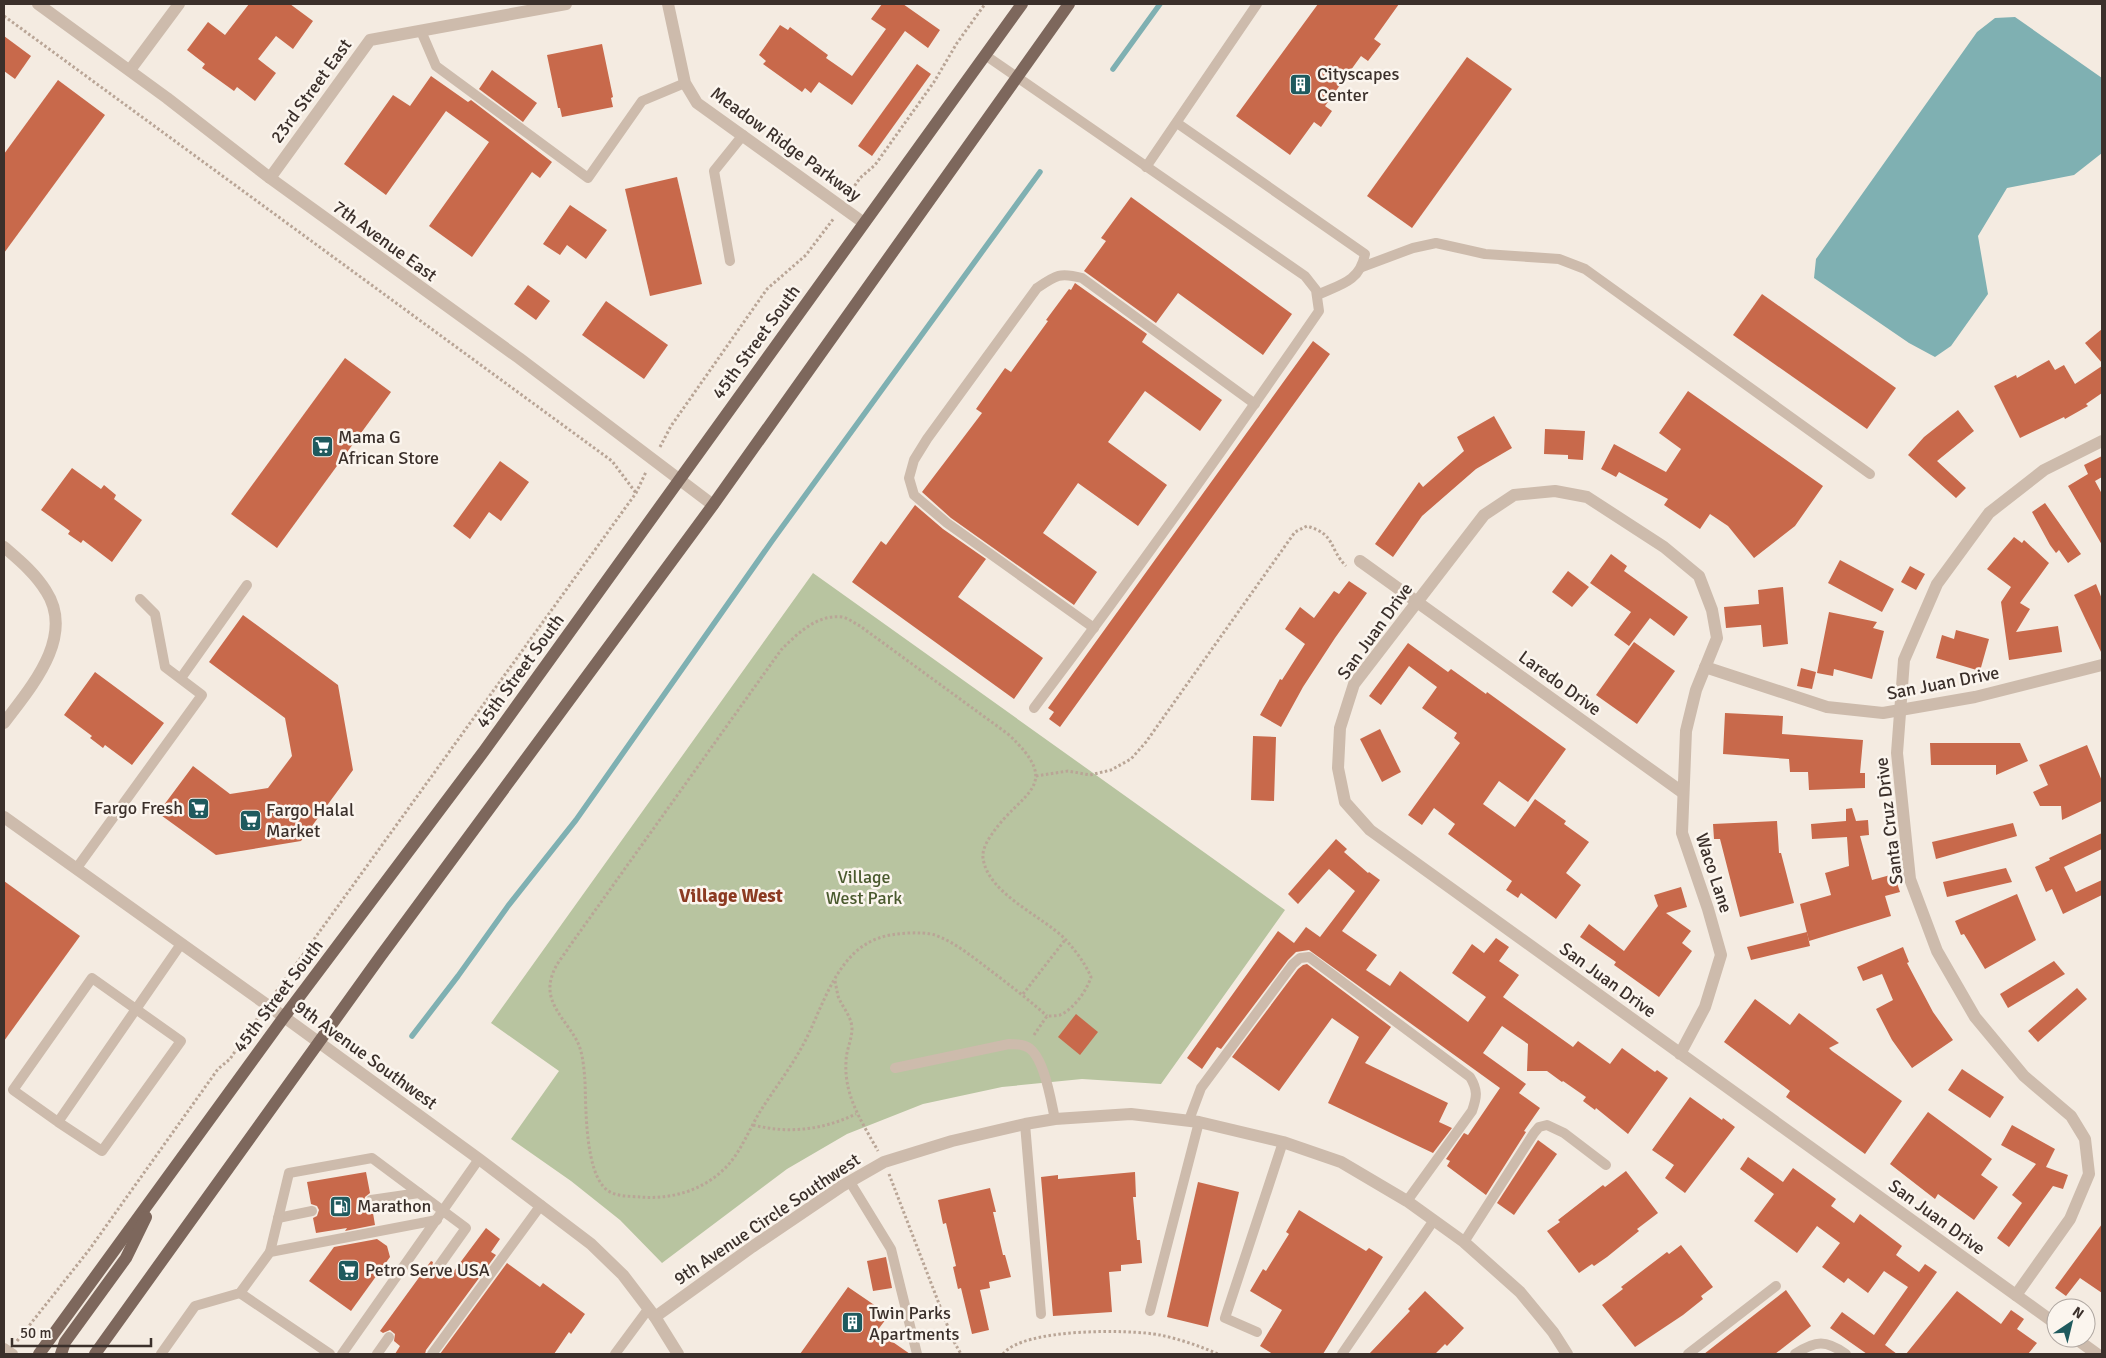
<svg xmlns="http://www.w3.org/2000/svg" width="2106" height="1358" font-family="Signika,sans-serif">
  <style>
    .green { fill: #b8c4a0 }
    .water { fill: #7fb0b2 }
    .lines { fill: none; stroke-linecap: round; stroke-linejoin: round }
    .stream { stroke: #7fb0b2; stroke-width: 5.5 }
    .building { fill: #c8694b }
    .path { stroke: #b9a596; stroke-width: 3; stroke-dasharray: 2.5 2.5; stroke-linecap: butt }
    .service { stroke: #cdbbac; stroke-width: 10 }
    .minor { stroke: #cdbbac; stroke-width: 12 }
    .tertiary { stroke: #cdbbac; stroke-width: 12 }
    .primary { stroke: #7d675c; stroke-width: 12 }
    .labels { text-anchor: middle; stroke-width: 5; stroke-linejoin: round; paint-order: stroke }
    .poi-label { font-size: 18px; fill: #3b302b; stroke: #fbf5ee; text-anchor: start }
    .street-label { font-size: 18px; fill: #3b302b; stroke: #fbf5ee }
    .park-label { font-size: 18px; fill: #4a5a2e; stroke: #fbf5ee }
    .neighbourhood-label { font-size: 19px; font-weight: bold; fill: #8c3b22; stroke: #fbf5ee }
  </style>
  <rect width="100%" height="100%" fill="#f4ebe1"/>
  <!-- green -->
  <path class="green" d="M813,573L1285,910L1161,1084L1082,1079L1002,1087L923,1104L847,1134L787,1169L662,1263L620,1220L571,1181L511,1139L559,1071L491,1023Z"/>
  <!-- water -->
  <path class="water" d="M2015,17L2102,78V153L2074,175L2007,188L1978,236L1988,294L1951,346L1935,357L1909,343L1814,278L1816,259L1977,32L1995,18Z"/>
  <g class="lines">
    <!-- stream -->
    <g class="stream">
      <path d="M1113,69L1160,4"/>
      <path d="M412,1036L458,976L508,906L576,820L772,541L1040,172"/>
    </g>
  </g>
  <!-- building -->
  <g class="building">
    <path d="M249,4H290L313,21L293,49L276,36L258,59L276,73L255,101L237,87L234,91L202,68L205,64L187,50L208,22L225,35Z"/>
    <path d="M882,4H903L940,30L928,48L905,31L852,105L819,82L811,93L805,88L802,92L763,64L766,61L759,55L780,25L788,30L790,27L828,55L826,58L852,76L886,29L871,19Z"/>
    <path d="M1318,4H1399L1374,39L1381,44L1368,61L1361,56L1325,106L1332,111L1321,127L1314,122L1290,155L1236,116Z"/>
    <path d="M4,36L31,56L15,79L4,71Z"/>
    <path d="M602,44L613,97L611,98L613,107L562,117L560,108H558L547,55Z"/>
    <path d="M1467,57L1512,89L1412,228L1367,196Z"/>
    <path d="M917,64L931,74L872,156L858,146Z"/>
    <path d="M492,70L537,103L523,122L479,89Z"/>
    <path d="M431,76L468,102L471,100L552,162L540,178L532,172L472,257L429,226L489,142L446,111L386,195L344,164L393,95L410,106Z"/>
    <path d="M58,80L105,115L4,253V154Z"/>
    <path d="M677,177L702,284L650,296L625,189Z"/>
    <path d="M1131,197L1292,314L1263,355L1178,293L1156,323L1084,271L1106,241L1101,238Z"/>
    <path d="M570,205L607,230L586,259L567,245L560,255L543,244Z"/>
    <path d="M1075,283L1147,334L1142,342L1222,400L1200,431L1145,391L1108,442L1167,485L1138,526L1078,483L1043,533L1097,572L1074,605L951,518L922,492L982,413L976,409L1005,368L1011,372L1048,321L1046,320L1069,289L1071,290Z"/>
    <path d="M528,285L550,301L536,320L514,304Z"/>
    <path d="M1762,294L1896,388L1867,429L1733,335Z"/>
    <path d="M606,301L668,345L644,379L582,335Z"/>
    <path d="M2102,329V363L2085,343Z"/>
    <path d="M1313,341L1330,354L1060,727L1049,719L1054,712L1048,708Z"/>
    <path d="M345,358L391,392L277,548L231,514Z"/>
    <path d="M2049,360L2055,370L2064,365L2075,384L2102,366V393L2086,404L2088,406L2065,419L2064,417L2020,438L1994,386L2016,375L2017,378Z"/>
    <path d="M1688,391L1823,486L1795,526L1754,558L1728,526L1710,514L1700,529L1664,505L1668,499L1619,472L1616,477L1601,469L1614,444L1666,472L1681,449L1659,433Z"/>
    <path d="M1958,410L1974,431L1937,461L1966,488L1956,498L1908,455L1924,437Z"/>
    <path d="M1494,416L1512,448L1476,469L1422,516L1393,557L1375,544L1419,482L1423,487L1464,451L1457,437Z"/>
    <path d="M1545,429L1585,431L1583,460L1568,459V455L1544,454Z"/>
    <path d="M2102,456V477L2095,481L2102,494V545L2068,486L2088,474L2084,465Z"/>
    <path d="M500,461L529,482L501,521L489,512L470,539L453,526Z"/>
    <path d="M72,468L101,489L104,485L116,495L114,499L142,520L112,562L83,540L81,543L68,534L70,531L41,510Z"/>
    <path d="M2045,503L2081,554L2068,563L2059,550L2056,553L2050,545L2032,512Z"/>
    <path d="M915,505L943,529L986,559L958,597L1043,658L1014,699L852,582L881,541L886,545Z"/>
    <path d="M2014,537L2022,543L2024,540L2049,563L2020,603L2030,609L2016,632L2058,626L2062,652L2009,660L2001,602L2011,587L1987,569Z"/>
    <path d="M1611,554L1627,566L1624,571L1688,617L1674,636L1650,618L1629,646L1614,635L1631,612L1590,583Z"/>
    <path d="M1840,560L1894,589L1882,612L1828,583Z"/>
    <path d="M1910,566L1925,574L1916,590L1901,582Z"/>
    <path d="M1568,571L1589,587L1572,607L1552,592Z"/>
    <path d="M1349,581L1367,593L1335,638L1303,687L1281,727L1260,715L1280,679L1282,680L1305,644L1285,629L1300,607L1314,618L1334,591L1339,594Z"/>
    <path d="M2096,584L2102,599V654L2074,595Z"/>
    <path d="M1783,587L1788,644L1763,647L1761,625L1726,628L1724,607L1759,604L1758,590Z"/>
    <path d="M1829,612L1877,622L1873,628L1884,631L1872,679L1834,669L1833,676L1817,673Z"/>
    <path d="M243,615L338,685L353,770L301,841L216,855L158,813L193,766L230,794L268,788L292,756L285,718L209,662Z"/>
    <path d="M1956,630L1989,639L1980,671L1936,658L1942,635L1954,639Z"/>
    <path d="M1634,642L1675,671L1637,724L1596,695Z"/>
    <path d="M1408,643L1448,672L1451,669L1486,694L1487,692L1566,749L1528,802L1499,781L1483,804L1515,827L1535,799L1566,821L1564,824L1589,842L1566,873L1581,885L1556,919L1521,893L1518,898L1506,890L1512,881L1448,834L1455,824L1434,808L1422,825L1408,815L1460,743L1454,738L1457,733L1422,708L1437,687L1409,666L1381,705L1369,696Z"/>
    <path d="M1801,668L1816,672L1812,689L1797,686Z"/>
    <path d="M95,672L164,723L132,765L105,745L103,748L90,738L92,736L64,715Z"/>
    <path d="M1725,713L1783,716L1782,734L1863,740L1860,773H1865V788L1809,790L1808,772H1790L1789,759L1723,754Z"/>
    <path d="M1380,729L1401,772L1382,782L1360,739Z"/>
    <path d="M1253,736L1276,737L1274,801L1251,800Z"/>
    <path d="M1930,743H2020L2028,761L1996,775V765H1931Z"/>
    <path d="M2087,745L2102,781V801L2062,820L2061,806H2040L2033,792L2048,785L2039,765Z"/>
    <path d="M1852,808L1856,821L1868,820L1869,835L1860,836L1872,880L1894,874L1900,892L1885,896L1891,916L1809,941L1800,904L1831,895L1825,873L1849,866L1847,837L1812,839L1811,824L1846,821V809Z"/>
    <path d="M1777,821L1779,853H1781L1794,903L1740,917L1720,839H1714L1713,824Z"/>
    <path d="M2013,823L2017,836L1936,859L1932,842Z"/>
    <path d="M2102,833V849L2064,867L2076,892L2102,880V895L2063,914L2052,889L2046,892L2035,867L2050,860L2049,858Z"/>
    <path d="M1336,839L1347,849L1344,852L1368,873L1369,872L1380,880L1342,931L1377,955L1366,970L1390,986L1400,971L1468,1022L1486,997L1452,973L1472,944L1484,953L1496,938L1509,947L1499,961L1519,975L1503,997L1573,1047L1578,1041L1610,1064L1622,1048L1655,1072L1657,1070L1668,1078L1628,1134L1596,1108L1595,1110L1583,1101L1586,1097L1563,1081L1562,1082L1547,1071H1527L1528,1044L1502,1026L1483,1053L1526,1084L1519,1093L1540,1108L1524,1131L1526,1132L1486,1195L1447,1166L1450,1161L1446,1159L1464,1133L1468,1135L1500,1088L1309,950L1296,952L1288,960L1221,1049L1217,1047L1202,1069L1187,1058L1278,931L1294,943L1306,927L1320,937L1355,891L1329,869L1298,904L1288,894Z"/>
    <path d="M2006,868L2012,882L1947,897L1943,882Z"/>
    <path d="M4,881L80,936L4,1041Z"/>
    <path d="M1681,887L1687,907L1666,913L1691,931L1682,943L1692,951L1659,997L1614,965L1616,962L1580,937L1589,924L1624,951L1658,906L1654,895Z"/>
    <path d="M2017,894L2036,940L1985,969L1964,934L1961,935L1955,921Z"/>
    <path d="M1807,932L1810,946L1751,960L1747,947Z"/>
    <path d="M1903,947L1909,962L1907,963L1933,1012L1953,1040L1912,1068L1892,1040L1876,1009L1893,1000L1882,974L1863,981L1857,967Z"/>
    <path d="M2054,961L2065,974L2008,1008L2000,994Z"/>
    <path d="M1307,964L1391,1027L1365,1063L1448,1103L1439,1122L1452,1128L1433,1153L1328,1103L1359,1037L1332,1018L1279,1091L1232,1057L1298,969L1303,965Z"/>
    <path d="M2077,988L2087,999L2038,1042L2028,1031Z"/>
    <path d="M1755,999L1790,1025L1799,1013L1839,1043L1829,1048L1832,1051L1902,1101L1865,1154L1786,1097L1790,1091L1724,1042Z"/>
    <path d="M1076,1014L1098,1032L1080,1055L1058,1037Z"/>
    <path d="M1962,1069L2004,1097L1990,1118L1948,1090Z"/>
    <path d="M1690,1097L1722,1120L1723,1118L1735,1127L1685,1193L1665,1178L1674,1165L1652,1150Z"/>
    <path d="M1928,1112L1992,1159L1981,1175L1998,1187L1974,1220L1938,1194L1935,1199L1890,1164Z"/>
    <path d="M2012,1125L2055,1149L2046,1167L2068,1175L2063,1189L2053,1186L2009,1247L1997,1238L2022,1203L2012,1195L2036,1164L2001,1145Z"/>
    <path d="M1538,1140L1557,1154L1514,1215L1497,1203Z"/>
    <path d="M1748,1157L1783,1182L1793,1168L1836,1199L1831,1206L1854,1223L1860,1214L1902,1246L1896,1255L1919,1272L1925,1264L1937,1272L1885,1345L1897,1354H1867L1830,1328L1842,1312L1874,1335L1908,1287L1884,1271L1868,1293L1848,1278L1844,1283L1822,1267L1840,1243L1817,1226L1797,1253L1754,1221L1774,1194L1740,1169Z"/>
    <path d="M1626,1171L1658,1213L1637,1229L1639,1231L1607,1257L1594,1266L1592,1264L1579,1273L1547,1231L1560,1222L1558,1220L1603,1185L1605,1187Z"/>
    <path d="M366,1172L370,1193L365,1197L364,1201L368,1206L372,1207L375,1225L345,1231L347,1228L316,1233L313,1218L317,1216L319,1210L317,1206L311,1204L307,1182Z"/>
    <path d="M1135,1172L1136,1197H1133L1137,1240H1140L1142,1263L1121,1265V1271L1109,1272L1112,1312L1053,1316L1041,1177L1058,1175V1179Z"/>
    <path d="M1198,1182L1239,1192L1208,1327L1167,1317Z"/>
    <path d="M990,1188L996,1212H993L1003,1255H1005L1011,1277L989,1282L990,1288L980,1290L989,1330L972,1334L961,1288L958,1289L953,1267L956,1266L946,1223L943,1224L938,1200Z"/>
    <path d="M1299,1210L1366,1251L1369,1248L1383,1257L1323,1354H1273L1260,1346L1282,1310L1250,1291L1263,1269L1266,1271L1289,1234L1286,1232Z"/>
    <path d="M2102,1224V1293L2080,1278L2066,1296L2055,1288Z"/>
    <path d="M486,1228L500,1239L491,1252L496,1255L426,1350L425,1354H395L400,1346L394,1341L395,1334L390,1330L383,1333L380,1331L431,1261L433,1262L432,1266L435,1271L439,1273L444,1270L451,1275Z"/>
    <path d="M377,1239L387,1246L390,1257L351,1311L309,1281L334,1247Z"/>
    <path d="M1681,1245L1713,1287L1701,1296L1703,1299L1683,1315L1635,1347L1602,1305L1623,1289L1621,1287L1667,1252L1669,1254Z"/>
    <path d="M886,1257L892,1288L873,1291L867,1261Z"/>
    <path d="M507,1263L540,1287L543,1283L585,1314L571,1334L569,1332L554,1354H440Z"/>
    <path d="M848,1287L889,1315L877,1331L910,1354H800Z"/>
    <path d="M1786,1290L1811,1326L1775,1354H1704Z"/>
    <path d="M1425,1291L1464,1328L1447,1346L1445,1344L1435,1354H1369L1410,1311L1408,1309Z"/>
    <path d="M1957,1291L2001,1324L2011,1310L2024,1319L2017,1329L2037,1343L2028,1354H1906Z"/>
  </g>
  <g class="lines">
    <!-- path -->
    <g class="path">
      <path d="M4,16L612,461L636,493"/>
      <path d="M849,194L860,178L875,165L934,82L957,43L985,4"/>
      <path d="M660,447L671,426L767,289L806,255L834,218"/>
      <path d="M1036,776L1068,771L1090,775L1111,770L1131,759L1146,742L1295,532L1307,526C1337,535 1328,548 1346,566"/>
      <path d="M835,981C836,986 837,991 838,996C842,1007 851,1015 852,1028C852,1040 846,1050 846,1062C844,1096 862,1122 878,1151"/>
      <path d="M276,992L636,493L646,472"/>
      <path d="M1023,994L1065,940"/>
      <path d="M1034,1035L1047,1016C1051,1016 1056,1016 1060,1015C1074,1009 1087,990 1091,977C1085,963 1075,950 1065,939C1041,915 988,894 983,858C982,850 987,841 992,834C1021,791 1065,787 1008,734L860,626C854,623 848,618 842,617C817,614 797,634 781,650L569,947C564,955 556,964 553,973C541,1002 567,1020 578,1043C583,1054 584,1069 585,1081C586,1108 585,1173 607,1190C616,1197 630,1196 640,1197C675,1200 711,1188 733,1159C744,1144 751,1126 761,1110C777,1085 796,1061 809,1033C825,999 840,951 879,938C892,933 922,931 935,935C954,942 970,955 986,967C1007,983 1028,999 1047,1016"/>
      <path d="M753,1125C789,1134 822,1130 856,1114"/>
      <path d="M889,1174L953,1340L961,1354"/>
      <path d="M17,1341L89,1250L218,1069L230,1059L259,1016"/>
      <path d="M1003,1354C1023,1328 1129,1329 1160,1335C1179,1339 1200,1346 1218,1354"/>
    </g>
    <!-- service -->
    <g class="service">
      <path d="M421,31L436,66L588,178L642,101L685,83"/>
      <path d="M985,55L1305,276L1316,290L1319,311C1227,445 1132,578 1034,708"/>
      <path d="M1177,123L1365,254C1360,282 1339,285 1317,295"/>
      <path d="M1146,167L1257,4"/>
      <path d="M730,261L714,171L743,135"/>
      <path d="M1362,267L1413,248L1436,243L1485,254L1559,259L1585,269L1870,474"/>
      <path d="M1094,628L947,523L914,495L909,478L914,460L927,439L1037,288C1056,275 1060,272 1082,278L1255,404"/>
      <path d="M181,678L247,585"/>
      <path d="M76,869L202,695L165,667L155,614L140,599"/>
      <path d="M895,1068L1009,1044C1014,1044 1020,1044 1025,1046C1044,1052 1051,1102 1055,1119"/>
      <path d="M1189,1120L1201,1088L1293,964L1300,958L1309,957L1470,1077C1478,1090 1477,1097 1472,1111L1407,1201"/>
      <path d="M58,1122L102,1151L181,1041L92,978L13,1090L58,1122L181,944"/>
      <path d="M1025,1124L1041,1314"/>
      <path d="M850,1182L891,1249L917,1354"/>
      <path d="M371,1200L419,1193"/>
      <path d="M278,1218L312,1211"/>
      <path d="M1464,1242L1534,1133L1539,1127L1547,1125L1564,1133L1606,1165"/>
      <path d="M270,1252L289,1173L372,1158L466,1228L439,1266"/>
      <path d="M240,1293L330,1354"/>
      <path d="M1150,1311L1199,1122"/>
      <path d="M1257,1332L1225,1318L1283,1142"/>
      <path d="M4,1348L13,1354"/>
      <path d="M161,1354L195,1306L240,1293L270,1252L437,1220"/>
      <path d="M342,1354L479,1159"/>
      <path d="M377,1354L389,1337"/>
      <path d="M432,1354L541,1205"/>
      <path d="M615,1354L649,1308"/>
      <path d="M1342,1354L1434,1220"/>
      <path d="M1688,1354L1776,1286"/>
      <path d="M1795,1354C1816,1340 1826,1340 1846,1354"/>
    </g>
    <!-- minor -->
    <g class="minor">
      <path d="M668,4L685,83L697,103L864,223"/>
      <path d="M130,70L179,4"/>
      <path d="M270,178L370,40L566,4"/>
      <path d="M4,547C19,560 35,573 46,591C76,637 30,688 4,723"/>
      <path d="M1360,561L1682,792"/>
      <path d="M1705,667L1827,707L1883,713L1975,697L2102,665"/>
      <path d="M4,817L284,1017"/>
      <path d="M1680,1054L1705,1007L1721,955L1708,909L1682,833L1686,731L1696,690L1717,638L1712,610L1699,576L1664,547L1587,497L1555,491L1514,495L1484,515L1354,684L1340,728L1338,768L1345,802L1370,830L2056,1324"/>
      <path d="M2016,1295L2070,1219L2089,1174L2085,1139L2071,1116L2024,1076L1975,1017L1937,951L1910,879L1897,753L1904,660L1937,584L1989,513L2044,470L2102,441"/>
      <path d="M655,1317L752,1247L842,1186L884,1162L952,1141L1025,1124L1055,1119L1131,1114L1199,1122L1283,1142L1341,1162L1407,1201L1464,1242L1520,1292L1553,1332L1567,1354"/>
      <path d="M2075,1338L2097,1354"/>
    </g>
    <!-- tertiary -->
    <g class="tertiary">
      <path d="M38,4L167,98L270,178L519,358L713,505"/>
      <path d="M284,1017L479,1159L591,1244L623,1275L655,1317L678,1354"/>
    </g>
    <!-- primary -->
    <g class="primary">
      <path d="M39,1354L284,1017L484,751L1022,4"/>
      <path d="M61,1354L65,1342L126,1258L146,1217"/>
      <path d="M95,1354L380,957L713,505L1069,4"/>
    </g>
  </g>
  <!-- icons -->
  <defs>
    <symbol id="building-square" viewBox="-11 -11 22 22"><rect x="-9" y="-9" width="18" height="18" rx="4" fill="#1f5a5e" stroke="#fbf5ee"/><path d="M-4-6H4V6H1V3H-1V6H-4ZM-2.5-4.3h1.7v1.8h-1.7ZM.8-4.3h1.7v1.8H.8ZM-2.5-1h1.7V.8h-1.7ZM.8-1h1.7V.8H.8Z" fill="#fff"/></symbol>
    <symbol id="supermarket-square" viewBox="-11 -11 22 22"><rect x="-9" y="-9" width="18" height="18" rx="4" fill="#1f5a5e" stroke="#fbf5ee"/><path d="M-6-5.5h2.5l.6 2H6L4.5 2H-2.5L-4.4-4H-6ZM-1.5 3.2a1.3 1.3 0 1 0 .1 0ZM3 3.2a1.3 1.3 0 1 0 .1 0Z" fill="#fff"/></symbol>
    <symbol id="fuel-square" viewBox="-11 -11 22 22"><rect x="-9" y="-9" width="18" height="18" rx="4" fill="#1f5a5e" stroke="#fbf5ee"/><path d="M-5.5-6h7V0h2V4h1.3V-2.5L3-4.5l.8-.8L6-3V5H2.5V1h-1V6h-7ZM-4.2-4.7v3.2H.2V-4.7Z" fill="#fff"/></symbol>
  </defs>
  <g fill-rule="evenodd">
    <use href="#building-square" x="1288" y="72" width="25" height="25"/>
    <use href="#supermarket-square" x="310" y="434" width="25" height="25"/>
    <use href="#supermarket-square" x="186" y="796" width="25" height="25"/>
    <use href="#supermarket-square" x="238" y="808" width="25" height="25"/>
    <use href="#fuel-square" x="328" y="1194" width="25" height="25"/>
    <use href="#supermarket-square" x="336" y="1258" width="25" height="25"/>
    <use href="#building-square" x="840" y="1310" width="25" height="25"/>
  </g>
  <g class="labels">
    <!-- poi labels -->
    <g class="poi-label">
      <text x="1317" y="80">Cityscapes<tspan x="1317" dy="21">Center</tspan></text>
      <text x="338" y="443">Mama G<tspan x="338" dy="21">African Store</tspan></text>
      <text x="183" y="814" text-anchor="end">Fargo Fresh</text>
      <text x="266" y="816">Fargo Halal<tspan x="266" dy="21">Market</tspan></text>
      <text x="357" y="1212">Marathon</text>
      <text x="365" y="1276">Petro Serve USA</text>
      <text x="869" y="1319">Twin Parks<tspan x="869" dy="21">Apartments</tspan></text>
    </g>
    <!-- street labels -->
    <g class="street-label">
      <text transform="translate(311 91) rotate(-54)" y="6">23rd Street East</text>
      <text transform="translate(786 144) rotate(36)" y="6">Meadow Ridge Parkway</text>
      <text transform="translate(385 241) rotate(36)" y="6">7th Avenue East</text>
      <text transform="translate(756 342) rotate(-54)" y="6">45th Street South</text>
      <text transform="translate(1375 631) rotate(-54)" y="6">San Juan Drive</text>
      <text transform="translate(520 671) rotate(-54)" y="6">45th Street South</text>
      <text transform="translate(1560 683) rotate(36)" y="6">Laredo Drive</text>
      <text transform="translate(1943 683) rotate(-11)" y="6">San Juan Drive</text>
      <text transform="translate(1889 821) rotate(-97)" y="6">Santa Cruz Drive</text>
      <text transform="translate(1714 873) rotate(72)" y="6">Waco Lane</text>
      <text transform="translate(1608 980) rotate(36)" y="6">San Juan Drive</text>
      <text transform="translate(278 996) rotate(-53)" y="6">45th Street South</text>
      <text transform="translate(366 1055) rotate(36)" y="6">9th Avenue Southwest</text>
      <text transform="translate(1937 1217) rotate(36)" y="6">San Juan Drive</text>
      <text transform="translate(767 1219) rotate(-34)" y="6">9th Avenue Circle Southwest</text>
    </g>
    <!-- park labels -->
    <g class="park-label">
      <text x="864" y="883">Village<tspan x="864" dy="21">West Park</tspan></text>
    </g>
    <!-- neighbourhood labels -->
    <g class="neighbourhood-label">
      <text x="731" y="902">Village West</text>
    </g>
  </g>
  <!-- border -->
  <rect width="2106" height="1358" fill="none" stroke="#3b302b" stroke-width="10"/>
  <!-- north arrow -->
  <g transform="translate(2071 1323) rotate(35)"><circle r="24" fill="#fbf5ee" stroke="#aea6a0"/>
  <path d="M0-4L9 19L0 12L-9 19Z" fill="#1f5a5e"/>
  <text y="-8" font-size="14" font-weight="bold" text-anchor="middle" fill="#3b302b">N</text>
  </g>
  <!-- scale -->
  <path d="M12 1338v8h139v-8" fill="none" stroke="#3b302b" stroke-width="2.5"/>
  <text x="20" y="1338" font-size="15" fill="#3b302b" stroke="#fbf5ee" stroke-width="4" paint-order="stroke">50 m</text>
</svg>
